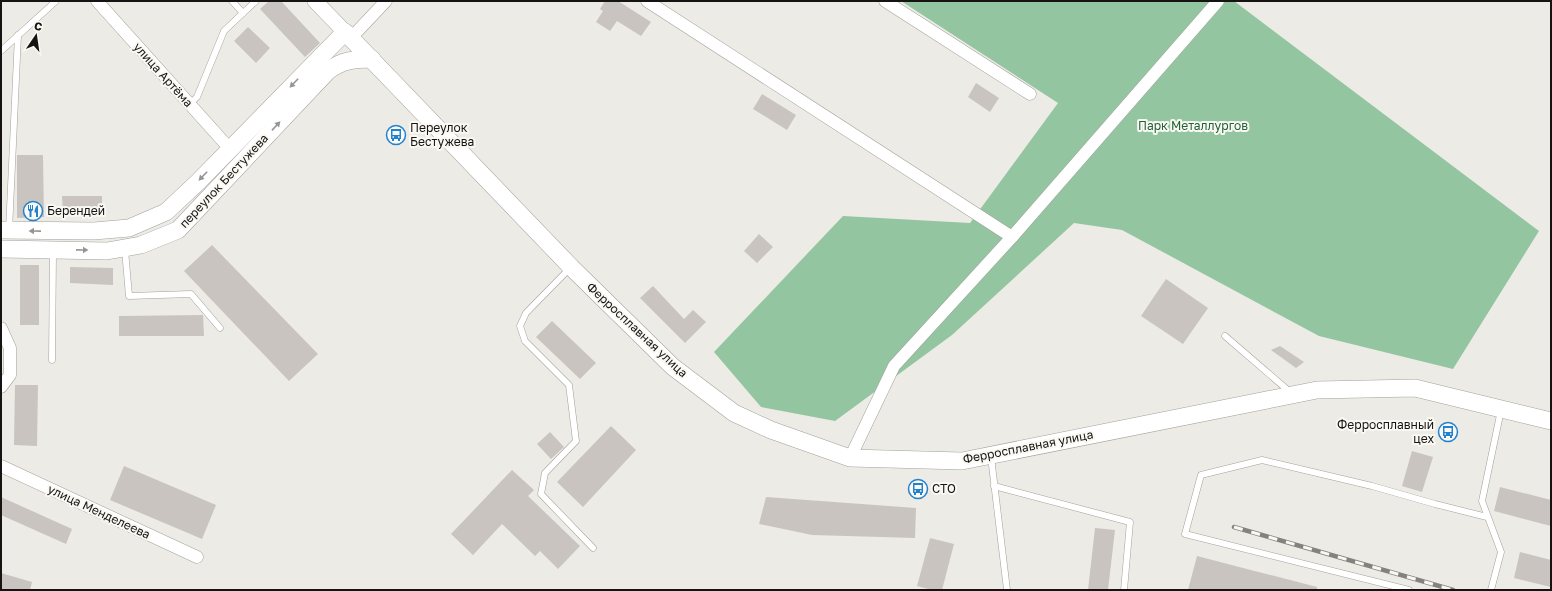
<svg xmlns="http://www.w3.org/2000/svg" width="1552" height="591" font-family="'Golos Text',sans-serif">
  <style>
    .green { fill: #93c6a0 }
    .building { fill: #c9c4bf }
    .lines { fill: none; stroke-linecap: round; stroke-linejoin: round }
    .service-casing { stroke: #a3a19b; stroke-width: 7 }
    .minor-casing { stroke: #a3a19b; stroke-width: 13 }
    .tertiary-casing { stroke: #a3a19b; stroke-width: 16 }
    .secondary-casing { stroke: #a3a19b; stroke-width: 18 }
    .service { stroke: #fff; stroke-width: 6 }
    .minor { stroke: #fff; stroke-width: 12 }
    .tertiary { stroke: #fff; stroke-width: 15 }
    .secondary { stroke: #fff; stroke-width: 17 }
    .rail-casing { stroke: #83827e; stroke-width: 4.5 }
    .rail { stroke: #faf8f2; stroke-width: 3; stroke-dasharray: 9; stroke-linecap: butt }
    .oneway { fill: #969594 }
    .labels { text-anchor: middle; stroke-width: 4; stroke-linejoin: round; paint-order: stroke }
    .street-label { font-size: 12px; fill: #151412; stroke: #faf8f2 }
    .park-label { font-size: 12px; fill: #216439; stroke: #faf8f2 }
    .poi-label { font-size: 12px; fill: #151412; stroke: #faf8f2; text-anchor: start }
  </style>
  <rect width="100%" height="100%" fill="#edebe5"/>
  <!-- green -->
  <path class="green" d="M901,1H1234L1539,231L1453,369L1319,336L1122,230L1074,223L952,335L835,421L761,407L714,352L843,216L970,223L1058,103Z"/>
  <!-- building -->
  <g class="building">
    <path d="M269,1H281L320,43L305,57L260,9Z"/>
    <path d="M605,1H618L651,22L641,36L617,21L610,31L596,22L603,11L600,9Z"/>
    <path d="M248,27L270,48L256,63L234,41Z"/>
    <path d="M976,83L999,98L990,112L968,97Z"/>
    <path d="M762,94L796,115L787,130L753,109Z"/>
    <path d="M17,155H43L44,217L17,218Z"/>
    <path d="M62,196H102V215H63Z"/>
    <path d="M759,234L773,247L757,263L744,251Z"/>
    <path d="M212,245L318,354L289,381L184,271Z"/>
    <rect x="20" y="265" width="19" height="60"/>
    <path d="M70,267L113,268V285L70,283Z"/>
    <path d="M1166,279L1208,308L1183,344L1141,316Z"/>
    <path d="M653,286L684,319L693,310L706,322L685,343L640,298Z"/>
    <path d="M203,315L204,336H119V316Z"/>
    <path d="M552,321L596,363L580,379L536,337Z"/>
    <path d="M1280,346L1304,362L1296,368L1271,350Z"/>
    <path d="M15,385H38L37,446L14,445Z"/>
    <path d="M611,426L636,450L583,507L557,482Z"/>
    <path d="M550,432L564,447L551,459L537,444Z"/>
    <path d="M1412,451L1433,457L1422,492L1402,486Z"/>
    <path d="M124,466L216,505L202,539L110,500Z"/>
    <path d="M512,470L534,490L528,496L580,546L558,569L540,551L535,556L502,524L473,555L451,534Z"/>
    <path d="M1500,487L1551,500V526L1494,511Z"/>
    <path d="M1,497L72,529L66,544L1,515Z"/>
    <path d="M766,497L916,508L915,538L812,535L759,524Z"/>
    <path d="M1095,528L1115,530L1108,590H1088Z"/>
    <path d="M930,538L954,544L942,590H932L917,586Z"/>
    <path d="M1520,552L1551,560V587L1514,578Z"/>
    <path d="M1197,556L1317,587V590H1188Z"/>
    <path d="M1,573L32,582L30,590H1Z"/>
  </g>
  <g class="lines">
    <defs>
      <g id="service">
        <path d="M232,1L243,13L256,1"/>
        <path d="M1,51L56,1"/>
        <path d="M190,104L197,97L224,31L243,13"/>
        <path d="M9,230L18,35"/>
        <path d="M125,250L129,296L191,294L220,328"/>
        <path d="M571,267L526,313L520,326L525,341L569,385L576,441L545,473L541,494L593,548"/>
        <path d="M1225,336L1290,392"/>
        <path d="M52,360L53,252"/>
        <path d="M991,457L1007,590"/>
        <path d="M994,486L1130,522L1124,590"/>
        <path d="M1409,590L1185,534L1201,475L1262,460L1372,486L1435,504L1487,517"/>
        <path d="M1491,590L1501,552L1482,501L1501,410"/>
      </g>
      <g id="minor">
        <path d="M97,1L230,149"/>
        <path d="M647,1L1012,237"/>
        <path d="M885,1L1030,94"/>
        <path d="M351,38L386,1"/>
        <path d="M1,328L10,348V375L1,387"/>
        <path d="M850,458L894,366L1012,237L1218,1"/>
        <path d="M1,466L197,557"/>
      </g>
      <path id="tertiary" d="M315,1L345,32"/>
      <g id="secondary">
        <path d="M1,230L94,231L129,228L166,212L198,182L345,32L571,267L673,367L734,413L771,430L850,458L962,461L1317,390L1415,388L1551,421"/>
        <path d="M1,249L107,251L141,245L178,230L328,71C342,60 355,59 372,59"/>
      </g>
    </defs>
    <!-- service casing -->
    <use href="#service" class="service-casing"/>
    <!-- minor casing -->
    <use href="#minor" class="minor-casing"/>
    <!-- tertiary casing -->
    <use href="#tertiary" class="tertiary-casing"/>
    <!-- secondary casing -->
    <use href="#secondary" class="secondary-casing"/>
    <!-- service -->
    <use href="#service" class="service"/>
    <!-- minor -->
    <use href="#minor" class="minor"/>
    <!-- tertiary -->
    <use href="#tertiary" class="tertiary"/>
    <!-- secondary -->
    <use href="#secondary" class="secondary"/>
    <defs>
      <path id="rail" d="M1234,527L1453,590"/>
    </defs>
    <!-- rail casing -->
    <use href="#rail" class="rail-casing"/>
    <!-- rail -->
    <use href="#rail" class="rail"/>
  </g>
  <!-- one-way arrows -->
  <defs><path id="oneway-solid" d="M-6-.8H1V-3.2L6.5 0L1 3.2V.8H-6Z"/></defs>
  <g class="oneway">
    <use href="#oneway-solid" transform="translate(294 83) rotate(134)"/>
    <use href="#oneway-solid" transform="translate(276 126) rotate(-47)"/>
    <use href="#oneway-solid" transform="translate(203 176) rotate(134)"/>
    <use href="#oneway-solid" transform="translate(35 231) rotate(-179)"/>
    <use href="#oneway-solid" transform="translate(82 250) rotate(1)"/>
  </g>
  <!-- icons -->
  <defs>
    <symbol id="bus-ring" viewBox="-11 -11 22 22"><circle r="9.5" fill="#faf8f2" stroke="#2182ce" stroke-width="1.5"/><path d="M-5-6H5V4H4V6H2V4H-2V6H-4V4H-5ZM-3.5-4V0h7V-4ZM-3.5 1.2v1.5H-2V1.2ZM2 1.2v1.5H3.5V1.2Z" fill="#2182ce"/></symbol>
    <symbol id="restaurant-ring" viewBox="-11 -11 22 22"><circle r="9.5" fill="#faf8f2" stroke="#2182ce" stroke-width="1.5"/><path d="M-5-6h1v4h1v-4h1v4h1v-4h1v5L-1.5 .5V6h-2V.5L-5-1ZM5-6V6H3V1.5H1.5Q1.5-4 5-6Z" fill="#2182ce"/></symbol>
  </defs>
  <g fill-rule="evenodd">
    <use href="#bus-ring" x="385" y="124" width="22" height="22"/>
    <use href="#restaurant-ring" x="22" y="200" width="22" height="22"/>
    <use href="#bus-ring" x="1437" y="421" width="22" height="22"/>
    <use href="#bus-ring" x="907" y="478" width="22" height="22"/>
  </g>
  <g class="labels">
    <!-- street labels -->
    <g class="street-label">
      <text transform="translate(163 75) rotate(48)" y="4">улица Артёма</text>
      <text transform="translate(224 181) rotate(-47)" y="4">переулок Бестужева</text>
      <text transform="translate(637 330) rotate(43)" y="4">Ферросплавная улица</text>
      <text transform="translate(1028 447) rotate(-11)" y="4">Ферросплавная улица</text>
      <text transform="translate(99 512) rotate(25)" y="4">улица Менделеева</text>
    </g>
    <!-- park labels -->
    <g class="park-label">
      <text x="1193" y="130">Парк Металлургов</text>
    </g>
    <!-- poi labels -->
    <g class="poi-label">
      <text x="410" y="132">Переулок<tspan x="410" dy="14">Бестужева</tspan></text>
      <text x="47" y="215">Берендей</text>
      <text x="1434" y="429" text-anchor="end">Ферросплавный<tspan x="1434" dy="14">цех</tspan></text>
      <text x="932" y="493">СТО</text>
    </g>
  </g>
  <!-- border -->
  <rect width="1552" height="591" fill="none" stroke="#151412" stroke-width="4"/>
  <!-- north arrow -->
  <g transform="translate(36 36) rotate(13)" stroke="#faf8f2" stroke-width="3" paint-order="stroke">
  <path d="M0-3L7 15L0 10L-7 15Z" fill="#151412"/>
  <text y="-6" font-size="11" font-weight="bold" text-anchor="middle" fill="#151412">С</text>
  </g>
</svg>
